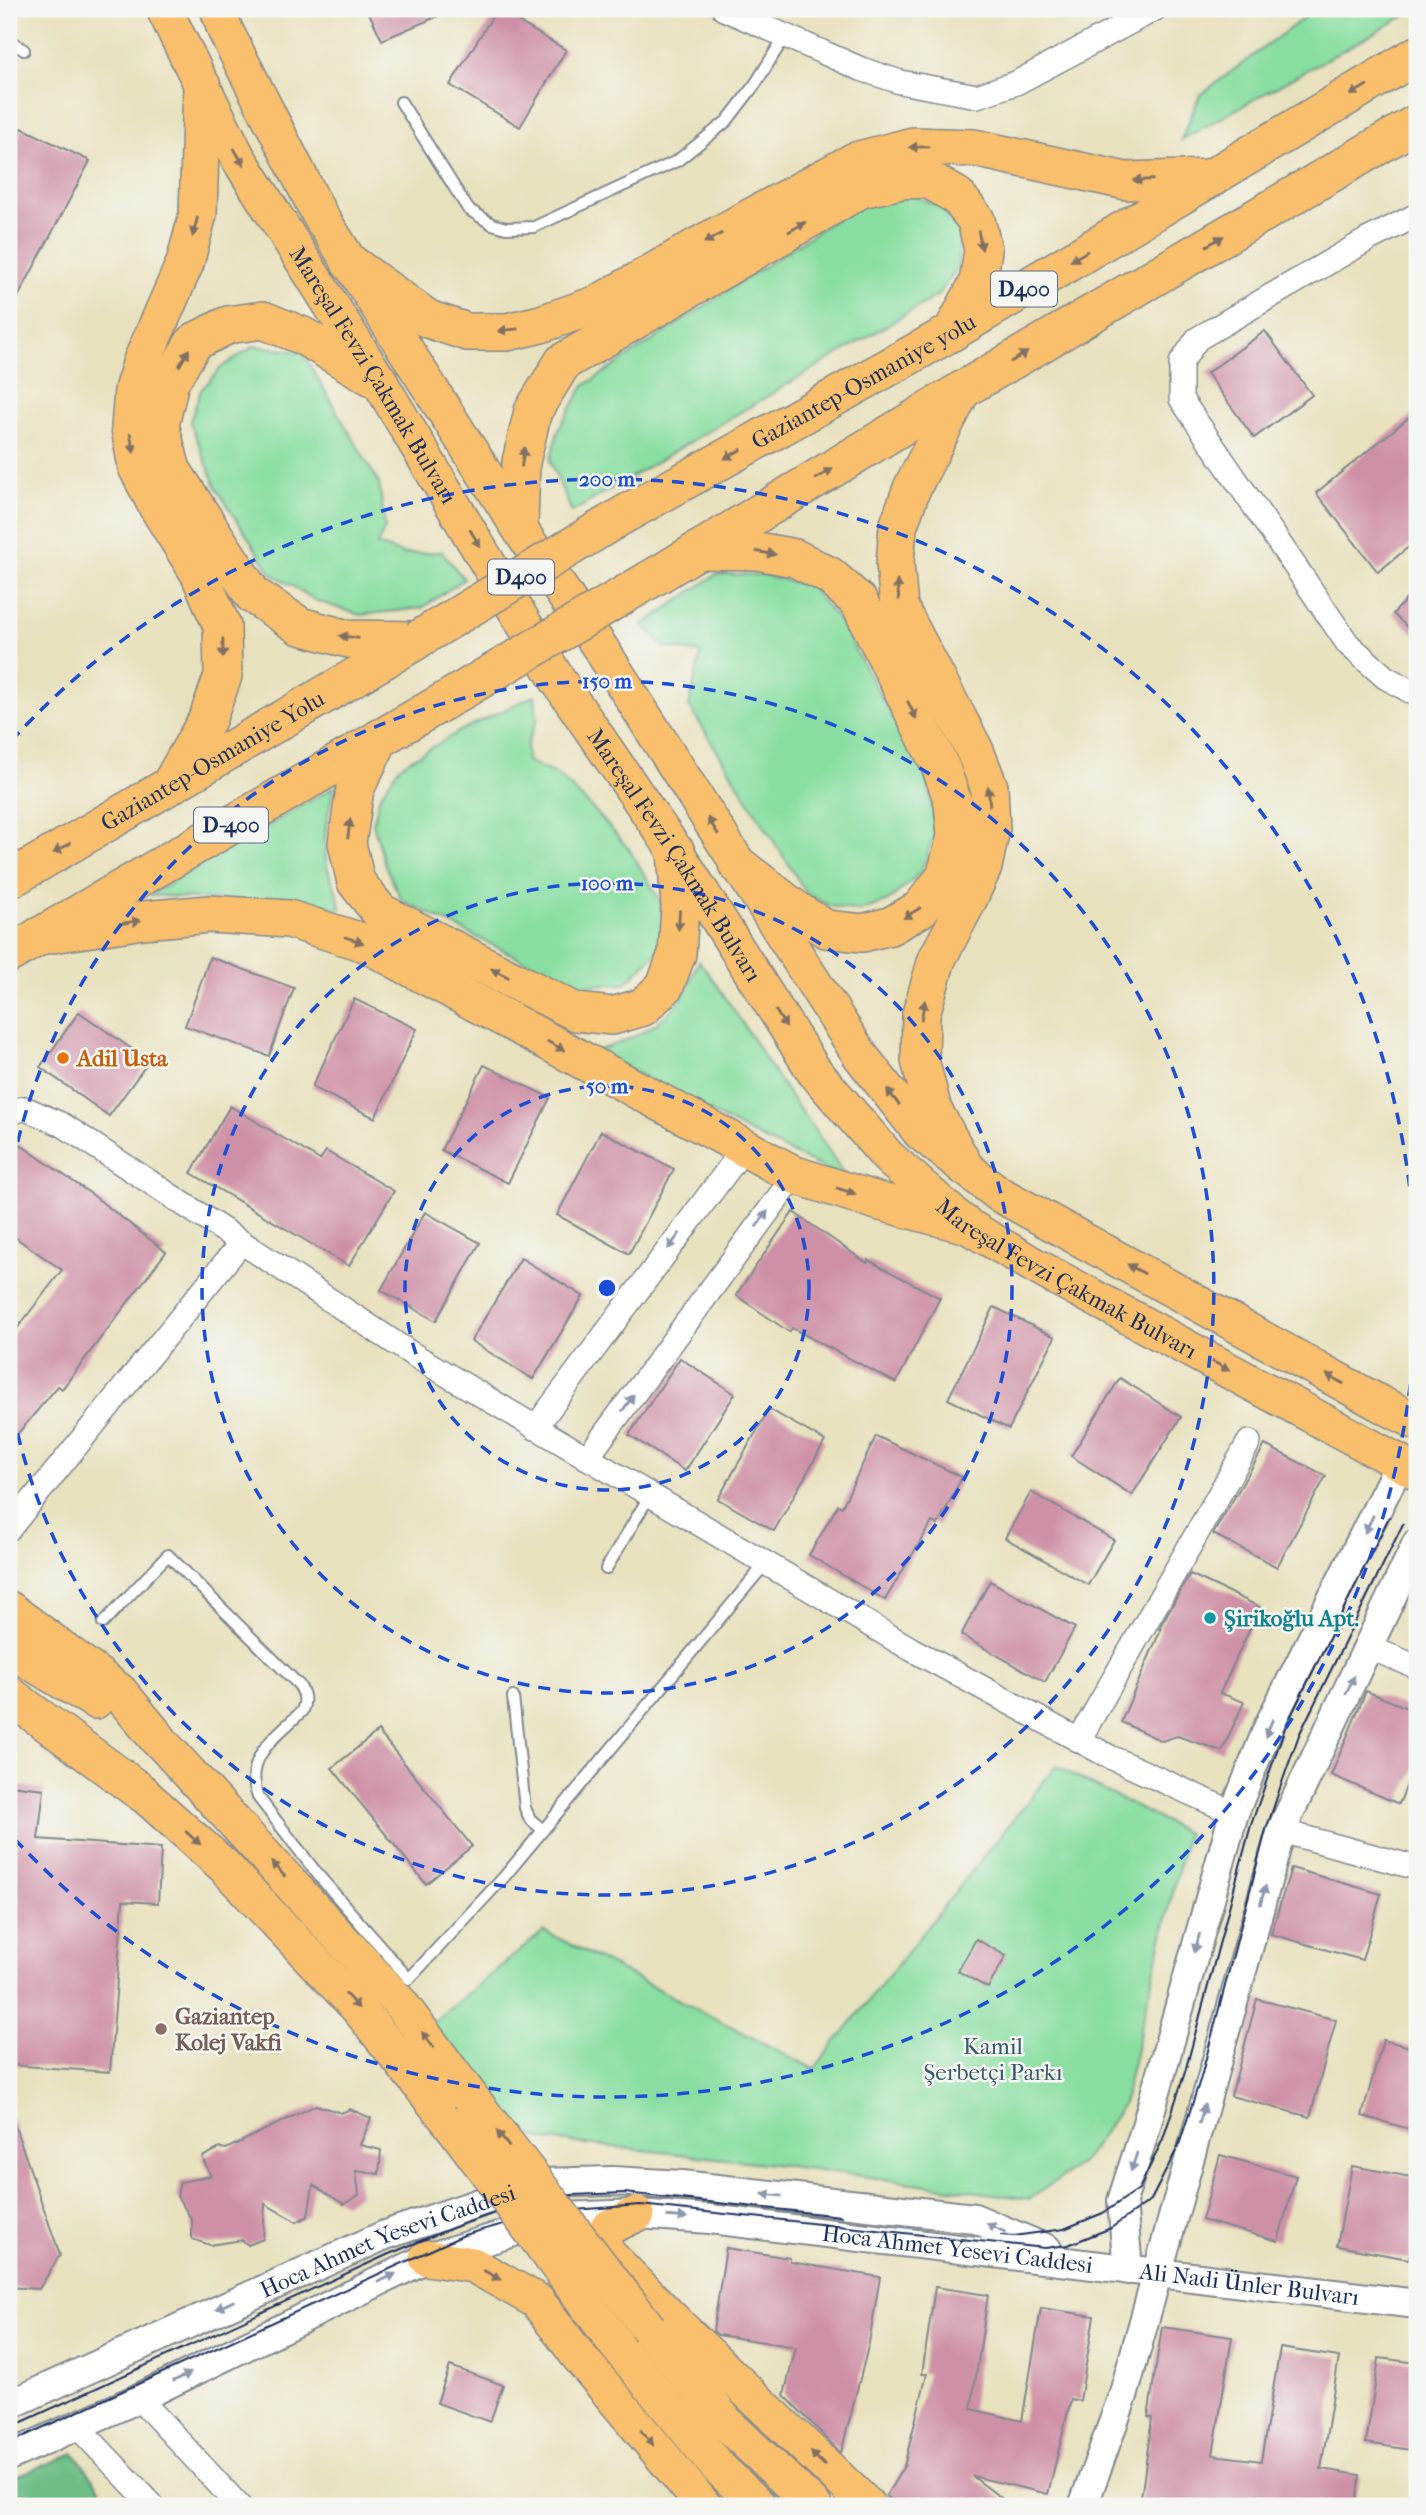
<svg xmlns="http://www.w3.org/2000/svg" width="1426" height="2515" font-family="'IM FELL French Canon',serif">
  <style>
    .green { fill: #88dea0; stroke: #52867f; stroke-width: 2 }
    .forest { fill: #6ebd86; stroke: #447672; stroke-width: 2 }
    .building { fill: #ce90a6 }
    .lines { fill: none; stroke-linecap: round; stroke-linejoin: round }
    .service-casing { stroke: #82888e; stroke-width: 14 }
    .minor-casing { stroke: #82888e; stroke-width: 26 }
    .tertiary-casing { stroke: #82888e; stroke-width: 32 }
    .primary-casing { stroke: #82888e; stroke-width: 38 }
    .trunk-casing { stroke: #82888e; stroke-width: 40 }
    .service { stroke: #fff; stroke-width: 10 }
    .minor { stroke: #fff; stroke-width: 23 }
    .tertiary { stroke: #fff; stroke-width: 28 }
    .primary { stroke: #f9bf6c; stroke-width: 35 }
    .trunk { stroke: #f9bf6c; stroke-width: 37 }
    .tram { stroke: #1b2f5e; stroke-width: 2 }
    .primary-bridge-casing { stroke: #82888e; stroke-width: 38; stroke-linecap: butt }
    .trunk-bridge-casing { stroke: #82888e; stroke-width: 40; stroke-linecap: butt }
    .primary-bridge { stroke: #f9bf6c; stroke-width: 35 }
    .trunk-bridge { stroke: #f9bf6c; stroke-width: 37 }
    .oneway { fill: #7f7064 }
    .oneway2 { fill: #8d97ae }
    .ring { fill: none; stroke: #1d4ed8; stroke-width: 3.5; stroke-dasharray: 12 9 }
    .food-dot { fill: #e8710a; stroke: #f6f6f2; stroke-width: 2.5 }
    .culture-dot { fill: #0f9aa8; stroke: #f6f6f2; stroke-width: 2.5 }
    .education-dot { fill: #8d6e63; stroke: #f6f6f2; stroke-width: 2.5 }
    .labels { text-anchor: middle; stroke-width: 5; stroke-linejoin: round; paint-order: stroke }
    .shield { fill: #f6f6f2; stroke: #5d6b8a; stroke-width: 2 }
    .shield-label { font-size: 21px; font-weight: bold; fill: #1b2f5e }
    .street-label { font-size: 23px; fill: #1b2f5e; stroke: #f6f6f2 }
    .food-label { font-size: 23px; font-weight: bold; fill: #c56008; stroke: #f6f6f2; text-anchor: start }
    .culture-label { font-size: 23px; font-weight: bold; fill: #0d838f; stroke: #f6f6f2; text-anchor: start }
    .education-label { font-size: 23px; font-weight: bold; fill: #785e54; stroke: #f6f6f2; text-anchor: start }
    .park-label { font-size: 23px; fill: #365b6e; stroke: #f6f6f2 }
    .centre { fill: #1d4ed8; stroke: #f6f6f2; stroke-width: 3.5 }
    .ring-label { font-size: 21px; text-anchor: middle; font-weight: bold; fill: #1d4ed8; stroke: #f6f6f2; stroke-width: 5; stroke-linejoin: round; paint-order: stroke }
  </style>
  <rect width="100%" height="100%" fill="#f6f6f2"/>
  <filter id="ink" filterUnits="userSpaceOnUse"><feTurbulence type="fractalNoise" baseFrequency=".0143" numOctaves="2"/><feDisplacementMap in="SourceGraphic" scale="14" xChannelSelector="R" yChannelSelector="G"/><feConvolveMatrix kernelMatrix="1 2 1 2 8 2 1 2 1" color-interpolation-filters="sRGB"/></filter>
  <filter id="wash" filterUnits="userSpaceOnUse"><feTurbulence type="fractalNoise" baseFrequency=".00686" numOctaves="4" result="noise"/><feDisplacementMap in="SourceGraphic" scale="28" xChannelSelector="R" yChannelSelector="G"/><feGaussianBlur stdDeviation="1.57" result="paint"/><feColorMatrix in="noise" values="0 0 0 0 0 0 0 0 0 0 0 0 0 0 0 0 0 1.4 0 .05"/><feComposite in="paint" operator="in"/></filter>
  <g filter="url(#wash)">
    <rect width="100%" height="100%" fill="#e8e1be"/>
    <!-- green -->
    <g class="green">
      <path d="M1316,9H1417L1181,140L1200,95Z"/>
      <path d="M909,194L941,207L960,235L957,268L938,295L572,512L550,461L559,428L584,386L866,199Z"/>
      <path d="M254,346L302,352L379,483L385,527L377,545L404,554L442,552L464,579L422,608L360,615L317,601L271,573L217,489L190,422L201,390L221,368Z"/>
      <path d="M717,574L764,575L810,586L839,621L928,781L935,834L920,873L888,901L860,911L830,906L807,894L689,706L701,653L665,647L643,625Z"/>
      <path d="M535,695L537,720L527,744V761L559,776L595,811L629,849L664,907L660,949L625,984L574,985L402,900L385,866L373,823L380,796L400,766L462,730Z"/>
      <path d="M334,787C328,812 321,840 327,866C331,880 338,893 341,909L150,895Z"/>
      <path d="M699,961C730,1000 755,1044 783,1086C804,1117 828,1145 846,1179L744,1130L595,1051C629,1041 661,1028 682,997C689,986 693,973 699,961Z"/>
      <path d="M1056,1766L1187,1833L1123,2104L1084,2161L1030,2199L782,2165L539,2139L494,2117L431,2024L544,1931L814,2069Z"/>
    </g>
    <!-- forest -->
    <path class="forest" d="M74,2453L114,2506H9V2479Z"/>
    <g id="blocks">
      <!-- building -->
      <g class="building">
        <path d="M367,9H455L382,40Z"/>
        <path d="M497,9L566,50L520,127L450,85Z"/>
        <path d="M22,128L90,161L9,314V150Z"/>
        <path d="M1265,331L1312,395L1254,438L1207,373Z"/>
        <path d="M1417,411V540L1378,572L1316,493Z"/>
        <path d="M1417,587V636L1393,614Z"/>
        <path d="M210,957L294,988L269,1056L185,1026Z"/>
        <path d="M354,999L417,1029L375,1118L312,1087Z"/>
        <path d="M79,1012L149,1061L109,1116L40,1067Z"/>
        <path d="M484,1065L550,1098L508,1183L441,1150Z"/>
        <path d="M230,1106L320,1160L326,1151L394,1191L349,1266L191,1173Z"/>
        <path d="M601,1131L674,1169L629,1254L557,1215Z"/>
        <path d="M18,1143L94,1196L166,1252L62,1389L58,1386L9,1444V1339L62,1270L9,1233V1156Z"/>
        <path d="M425,1212L480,1243L436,1321L381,1290Z"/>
        <path d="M793,1212L867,1263L868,1260L940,1298L896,1383L792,1328L789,1332L736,1295Z"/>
        <path d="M521,1258L583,1296L533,1379L471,1341Z"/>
        <path d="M994,1307L1055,1337L1009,1429L948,1399Z"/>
        <path d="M680,1358L735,1394L685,1471L629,1435Z"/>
        <path d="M1120,1378L1181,1417L1132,1495L1071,1456Z"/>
        <path d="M769,1409L825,1441L774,1531L718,1499Z"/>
        <path d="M876,1436L962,1477L938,1525L932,1522L885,1600L809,1555L838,1505L842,1507Z"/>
        <path d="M1265,1445L1326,1476L1277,1567L1213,1534Z"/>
        <path d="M1031,1492L1114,1540L1088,1585L1005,1538Z"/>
        <path d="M1190,1574L1260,1607L1220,1693L1244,1702L1222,1751L1177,1736L1162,1741L1121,1722L1161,1629H1159L1162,1623Z"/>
        <path d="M990,1581L1075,1628L1045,1682L961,1635Z"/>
        <path d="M1366,1691L1417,1712V1761L1399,1804L1331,1775Z"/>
        <path d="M378,1731L472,1846L426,1884L332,1768Z"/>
        <path d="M9,1785L44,1789L38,1839L161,1848L158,1903L123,1901L110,2072L9,2065Z"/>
        <path d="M1291,1868L1381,1894L1362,1960L1271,1934Z"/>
        <path d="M976,1939L1006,1956L988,1988L958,1971Z"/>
        <path d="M1257,1999L1336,2020L1310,2117L1231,2096Z"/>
        <path d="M1383,2040L1417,2049V2131L1362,2116Z"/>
        <path d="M316,2105L341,2113L350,2109L371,2118L360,2145L381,2150L379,2174L356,2171L359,2195L344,2204L313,2185L308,2216L297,2222L265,2204L263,2239L248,2245L242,2240L210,2245L192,2239V2220L177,2196L180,2182L211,2176L202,2157L220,2148L226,2149Z"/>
        <path d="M9,2118H12L60,2255L39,2289L9,2287Z"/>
        <path d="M1220,2155L1296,2176L1278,2241L1202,2220Z"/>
        <path d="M1352,2166L1417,2178V2214L1409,2259L1337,2246Z"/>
        <path d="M726,2248L790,2258V2262L880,2277L869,2343L841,2453L784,2395L796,2347L718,2335L713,2331Z"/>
        <path d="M935,2287L988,2295L971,2409L1022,2421L1041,2308L1094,2316L1080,2401L1071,2399L1048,2494L972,2476L1012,2506H902L886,2496L904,2466L927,2374H922Z"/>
        <path d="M1162,2327L1232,2337L1213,2455L1261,2461L1280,2348L1339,2357L1321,2469L1360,2475L1355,2506H1242L1200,2501L1199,2506H1140L1152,2418L1148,2417Z"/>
        <path d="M1379,2358L1417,2363V2451L1366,2443Z"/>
        <path d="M450,2366L503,2385L490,2422L437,2403Z"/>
      </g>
    </g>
  </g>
  <g filter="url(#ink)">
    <use href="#blocks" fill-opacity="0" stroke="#82888e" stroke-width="2"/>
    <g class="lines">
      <defs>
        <g id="service">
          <path d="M9,40L24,50"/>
          <path d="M401,102L468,209L492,224L506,228L534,227L677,161L727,121L756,83L785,36"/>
          <path d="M606,1569L650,1495"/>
          <path d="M103,1623L168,1555L299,1685C305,1694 306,1701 302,1711C276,1737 243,1756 258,1797L319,1876L409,1979L504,1877L766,1563"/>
          <path d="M513,1697L525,1808L530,1819L543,1830"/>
        </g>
        <g id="minor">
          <path d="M724,9L861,69L900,82L977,96L1016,83L1155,9"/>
          <path d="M1417,215L1367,240L1197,339L1181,363V399L1348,644L1385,677L1417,695"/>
          <path d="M9,1114L24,1108L63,1125L412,1354L911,1649L1110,1757L1234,1813"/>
          <path d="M535,1428L745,1147"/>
          <path d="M587,1458L795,1175"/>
          <path d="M9,1529L241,1243"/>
          <path d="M1368,1647L1417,1667"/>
          <path d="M1079,1740L1249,1442"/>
          <path d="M1281,1831L1417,1868"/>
          <path d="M139,2398L239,2506"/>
          <path d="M77,2426L153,2506"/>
        </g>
        <g id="tertiary">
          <path d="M1128,2270L1122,2201L1145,2130L1234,1813L1270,1723L1400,1463"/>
          <path id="s1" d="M9,2405L385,2235L539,2183L613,2181L682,2185L974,2218L1047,2249"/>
          <path id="s2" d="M9,2456L139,2398L427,2258L564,2217L637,2214L710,2219L1417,2304"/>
          <path d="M1083,2506L1124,2393L1281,1831L1417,1543"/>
        </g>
        <g id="primary">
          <path id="s3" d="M164,9L237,156L379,381L557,679L676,852L814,1071L888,1157L964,1224L1037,1267L1417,1472"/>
          <path d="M218,9L225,30L319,214L523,534L603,652L860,1055L921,1133L999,1194L1381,1404L1417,1422"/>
          <path d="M158,1739L400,2003L469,2095"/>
          <path d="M142,1793L223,1865L359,2009L452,2125"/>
          <path d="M637,2214L609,2227L601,2237L607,2253L681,2328L868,2506"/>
          <path d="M427,2258L473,2265L537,2301L577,2354L704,2506"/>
          <path d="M649,2329L729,2426L814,2506"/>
          <path d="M616,2344L718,2467L759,2506"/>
        </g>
        <g id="trunk">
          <path d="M350,263L428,319L467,332H507L541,324L598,304L700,245L855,161L913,146L974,148L1126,181L1212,178"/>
          <path d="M379,381L303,336L263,320L228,325L194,342L170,382L160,425L172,470L253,595L300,626L348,639L417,640"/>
          <path d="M962,390L912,488L898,527L895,563L899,607L975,751L989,787L991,828L983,867L965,906L937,959L921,1014L920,1060L933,1110L964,1166"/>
          <path id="s4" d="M625,514L952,332L1417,55"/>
          <path d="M519,525L521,462L533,411L563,362L861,189L902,180L928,179L957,196L976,220L983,250L978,283L952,332"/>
          <path d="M698,550L757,551L795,558L830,576L859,602L941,768L953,802L956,837L945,877L920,909L890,926L862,933L826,929L799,912L737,864"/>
          <path d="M661,573L962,390L1417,123"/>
          <path d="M380,738L355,789L347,843L356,882L380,912L576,1012L612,1016L643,1007L665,986L677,954L680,907L676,852"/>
          <path d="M170,785L207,720L223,676L222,626L199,573L157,506L137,467L130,428L133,390L142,361L185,263L198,214L202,86"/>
          <path id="s5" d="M9,880L416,641"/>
          <path d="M39,936L143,920L210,914L289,919L365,943L795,1175L877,1201L964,1224"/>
          <path d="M9,954L453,696"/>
          <path d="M9,1610L119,1692L158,1739"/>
          <path d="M9,1648L95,1700"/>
          <path d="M9,1695L142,1793"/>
        </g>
      </defs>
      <!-- service casing -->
      <use href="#service" class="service-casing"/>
      <!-- minor casing -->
      <use href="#minor" class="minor-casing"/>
      <!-- tertiary casing -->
      <use href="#tertiary" class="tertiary-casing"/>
      <!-- primary casing -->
      <use href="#primary" class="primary-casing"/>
      <!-- trunk casing -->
      <use href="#trunk" class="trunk-casing"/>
      <!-- service -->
      <use href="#service" class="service"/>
      <!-- minor -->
      <use href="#minor" class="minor"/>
      <!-- tertiary -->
      <use href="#tertiary" class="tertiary"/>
      <!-- primary -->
      <use href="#primary" class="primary"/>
      <!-- trunk -->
      <use href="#trunk" class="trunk"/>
      <!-- tram -->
      <g class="tram">
        <path d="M1001,2235L1014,2236L1064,2229L1103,2213L1139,2189L1163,2139L1185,2072L1251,1825L1285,1728L1389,1517"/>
        <path d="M9,2428L389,2254L462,2224L544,2196L625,2193L841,2216"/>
        <path d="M9,2443L464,2235L547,2212L640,2205L1045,2248L1068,2245L1111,2228L1151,2200L1179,2145L1201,2077L1266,1830L1280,1788L1299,1735L1403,1524"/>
      </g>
      <defs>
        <g id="primary-bridge">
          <path d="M469,2095L649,2329"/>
          <path d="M452,2125L616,2344"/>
        </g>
        <g id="trunk-bridge">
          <path d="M417,640L625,514"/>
          <path d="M453,696L661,573"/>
        </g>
      </defs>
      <!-- primary-bridge casing -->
      <use href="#primary-bridge" class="primary-bridge-casing"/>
      <!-- trunk-bridge casing -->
      <use href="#trunk-bridge" class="trunk-bridge-casing"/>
      <!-- primary-bridge -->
      <use href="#primary-bridge" class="primary-bridge"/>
      <!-- trunk-bridge -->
      <use href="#trunk-bridge" class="trunk-bridge"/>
    </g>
    <!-- one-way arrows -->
    <defs><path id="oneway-solid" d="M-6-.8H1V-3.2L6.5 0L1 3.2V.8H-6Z" transform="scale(1.75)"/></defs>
    <g class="oneway">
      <use href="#oneway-solid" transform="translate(1359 90) rotate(149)"/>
      <use href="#oneway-solid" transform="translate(919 147) rotate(179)"/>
      <use href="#oneway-solid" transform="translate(239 157) rotate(60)"/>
      <use href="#oneway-solid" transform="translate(1143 180) rotate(178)"/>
      <use href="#oneway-solid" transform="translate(195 227) rotate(105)"/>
      <use href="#oneway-solid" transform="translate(797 227) rotate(-30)"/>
      <use href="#oneway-solid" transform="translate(713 238) rotate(152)"/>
      <use href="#oneway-solid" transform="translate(980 240) rotate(79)"/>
      <use href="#oneway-solid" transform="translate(1215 241) rotate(-30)"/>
      <use href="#oneway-solid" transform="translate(1079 256) rotate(149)"/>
      <use href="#oneway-solid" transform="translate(508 330) rotate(174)"/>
      <use href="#oneway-solid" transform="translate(1019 357) rotate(-30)"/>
      <use href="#oneway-solid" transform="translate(184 358) rotate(-59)"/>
      <use href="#oneway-solid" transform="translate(132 443) rotate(79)"/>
      <use href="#oneway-solid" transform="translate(733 454) rotate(151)"/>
      <use href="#oneway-solid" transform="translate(523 457) rotate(-81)"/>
      <use href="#oneway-solid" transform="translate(824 474) rotate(-31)"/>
      <use href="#oneway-solid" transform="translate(475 538) rotate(59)"/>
      <use href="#oneway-solid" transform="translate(766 553) rotate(9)"/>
      <use href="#oneway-solid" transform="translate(898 590) rotate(-95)"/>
      <use href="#oneway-solid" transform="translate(349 637) rotate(-172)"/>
      <use href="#oneway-solid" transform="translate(223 648) rotate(89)"/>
      <use href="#oneway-solid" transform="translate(912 710) rotate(64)"/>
      <use href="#oneway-solid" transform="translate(989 796) rotate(-95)"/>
      <use href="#oneway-solid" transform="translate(713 826) rotate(-122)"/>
      <use href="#oneway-solid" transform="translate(349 829) rotate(-82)"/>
      <use href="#oneway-solid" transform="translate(62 848) rotate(150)"/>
      <use href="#oneway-solid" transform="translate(912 913) rotate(148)"/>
      <use href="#oneway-solid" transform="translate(679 920) rotate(93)"/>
      <use href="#oneway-solid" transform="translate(131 922) rotate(-9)"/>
      <use href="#oneway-solid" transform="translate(354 940) rotate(18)"/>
      <use href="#oneway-solid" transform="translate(500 973) rotate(-153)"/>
      <use href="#oneway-solid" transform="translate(923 1010) rotate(-79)"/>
      <use href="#oneway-solid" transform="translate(781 1019) rotate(58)"/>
      <use href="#oneway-solid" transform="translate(556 1046) rotate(28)"/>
      <use href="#oneway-solid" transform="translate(893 1097) rotate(-128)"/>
      <use href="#oneway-solid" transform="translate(846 1191) rotate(18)"/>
      <use href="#oneway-solid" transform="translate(1136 1269) rotate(-151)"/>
      <use href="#oneway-solid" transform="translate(1221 1366) rotate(28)"/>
      <use href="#oneway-solid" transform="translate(1335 1379) rotate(-151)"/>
      <use href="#oneway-solid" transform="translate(193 1838) rotate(42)"/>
      <use href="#oneway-solid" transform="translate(278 1869) rotate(-133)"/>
      <use href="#oneway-solid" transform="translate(352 2001) rotate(47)"/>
      <use href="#oneway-solid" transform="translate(428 2040) rotate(-127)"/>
      <use href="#oneway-solid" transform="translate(503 2139) rotate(-128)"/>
      <use href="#oneway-solid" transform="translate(492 2275) rotate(29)"/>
      <use href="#oneway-solid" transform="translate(647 2438) rotate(50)"/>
      <use href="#oneway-solid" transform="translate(818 2459) rotate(-136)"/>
    </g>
    <g class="oneway2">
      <use href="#oneway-solid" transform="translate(762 1219) rotate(-54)"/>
      <use href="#oneway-solid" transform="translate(674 1241) rotate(127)"/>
      <use href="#oneway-solid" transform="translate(628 1403) rotate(-54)"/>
      <use href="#oneway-solid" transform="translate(1369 1524) rotate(116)"/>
      <use href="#oneway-solid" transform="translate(1350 1685) rotate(-65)"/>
      <use href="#oneway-solid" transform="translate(1269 1728) rotate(113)"/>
      <use href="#oneway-solid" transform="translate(1263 1895) rotate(-74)"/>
      <use href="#oneway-solid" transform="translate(1197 1943) rotate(106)"/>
      <use href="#oneway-solid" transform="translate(1202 2114) rotate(-74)"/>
      <use href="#oneway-solid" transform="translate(1134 2162) rotate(108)"/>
      <use href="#oneway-solid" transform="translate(772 2195) rotate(-174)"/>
      <use href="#oneway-solid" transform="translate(677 2217) rotate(4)"/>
      <use href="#oneway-solid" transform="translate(996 2228) rotate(-156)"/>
      <use href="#oneway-solid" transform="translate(387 2278) rotate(-26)"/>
      <use href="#oneway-solid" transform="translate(225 2305) rotate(155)"/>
      <use href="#oneway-solid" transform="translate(182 2377) rotate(-26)"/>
    </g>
  </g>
  <!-- distance rings -->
  <g class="ring">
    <circle cx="607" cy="1288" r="202"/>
    <circle cx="607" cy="1288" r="405"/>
    <path d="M9 1183A607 607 0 1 1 9 1393"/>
    <path d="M11 741A809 809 0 1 1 11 1835"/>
  </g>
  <!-- markers -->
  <circle class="food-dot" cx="63" cy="1058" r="7"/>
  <circle class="culture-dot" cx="1210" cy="1618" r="7"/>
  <circle class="education-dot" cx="161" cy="2029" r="7"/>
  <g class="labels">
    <!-- shield labels -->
    <g class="shield">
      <rect x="991" y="271.5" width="66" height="35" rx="5"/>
      <rect x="488" y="559.5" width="66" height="35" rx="5"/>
      <rect x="194" y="807.5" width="74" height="35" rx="5"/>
    </g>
    <g class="shield-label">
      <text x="1024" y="296">D400</text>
      <text x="521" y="584">D400</text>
      <text x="231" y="832">D-400</text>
    </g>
    <!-- street labels -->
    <g class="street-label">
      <text dy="8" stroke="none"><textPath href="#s3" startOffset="422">Mareşal Fevzi Çakmak Bulvarı</textPath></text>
      <text dy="8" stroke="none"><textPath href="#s4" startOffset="273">Gaziantep-Osmaniye yolu</textPath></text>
      <text dy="8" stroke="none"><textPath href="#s5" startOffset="236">Gaziantep-Osmaniye Yolu</textPath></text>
      <text dy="8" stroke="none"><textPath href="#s3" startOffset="989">Mareşal Fevzi Çakmak Bulvarı</textPath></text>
      <text dy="8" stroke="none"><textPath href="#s3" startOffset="1577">Mareşal Fevzi Çakmak Bulvarı</textPath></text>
      <text dy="8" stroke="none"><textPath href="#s1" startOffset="413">Hoca Ahmet Yesevi Caddesi</textPath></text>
      <text dy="8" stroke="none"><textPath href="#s2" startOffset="1001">Hoca Ahmet Yesevi Caddesi</textPath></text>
      <text dy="8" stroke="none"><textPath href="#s2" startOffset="1295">Ali Nadi Ünler Bulvarı</textPath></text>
    </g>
    <!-- food labels -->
    <g class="food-label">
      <text x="77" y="1066">Adil Usta</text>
    </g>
    <!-- culture labels -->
    <g class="culture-label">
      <text x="1224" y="1626">Şirikoğlu Apt.</text>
    </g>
    <!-- education labels -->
    <g class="education-label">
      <text x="175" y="2024">Gaziantep<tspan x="175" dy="26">Kolej Vakfı</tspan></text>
    </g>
    <!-- park labels -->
    <g class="park-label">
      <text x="993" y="2054">Kamil<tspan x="993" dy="26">Şerbetçi Parkı</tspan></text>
    </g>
  </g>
  <circle cx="607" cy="1288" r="10" class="centre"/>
  <g class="ring-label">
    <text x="607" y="486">200 m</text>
    <text x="607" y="688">150 m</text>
    <text x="607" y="890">100 m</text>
    <text x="607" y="1093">50 m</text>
  </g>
  <!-- margin -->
  <rect width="1426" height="2515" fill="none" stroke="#f6f6f2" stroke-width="35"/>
</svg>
